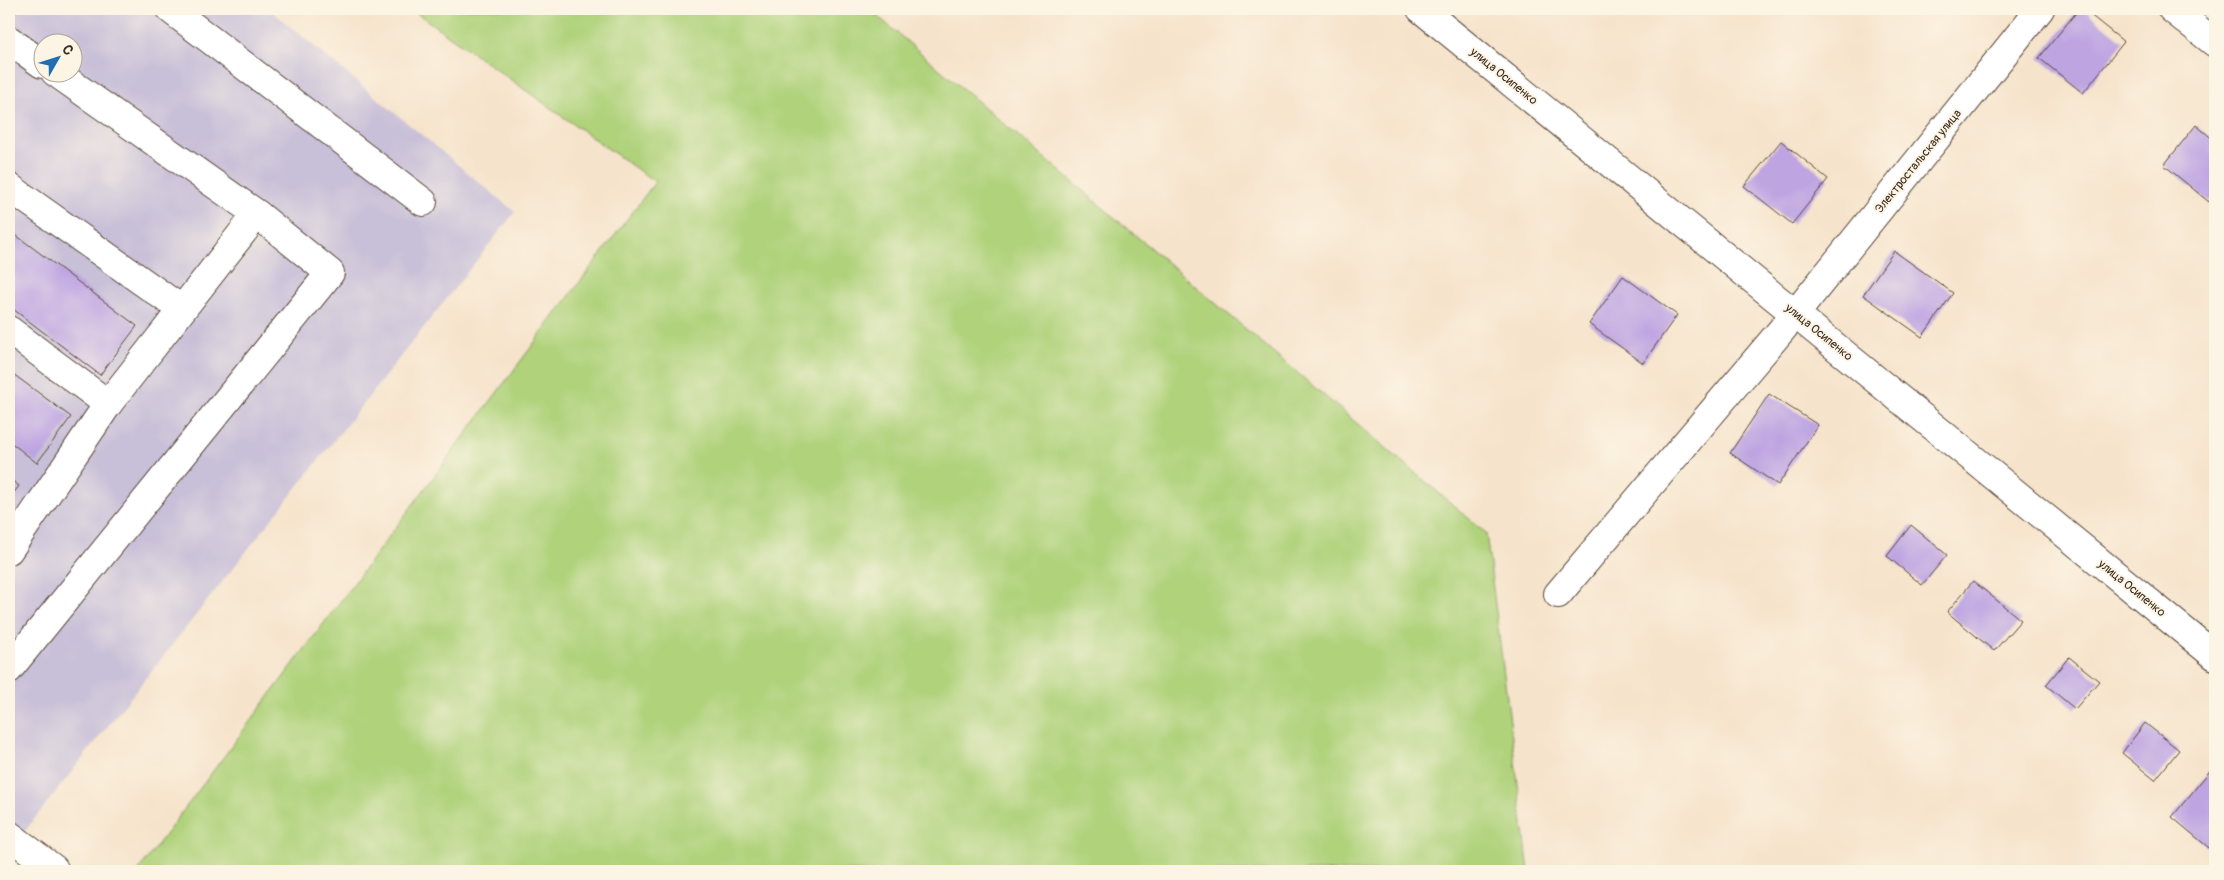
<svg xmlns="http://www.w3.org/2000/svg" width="2224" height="880" font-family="Pangolin,sans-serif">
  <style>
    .industrial { fill: #c8bfd8; fill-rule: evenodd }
    .green { fill: #afd27a; stroke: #757e4c }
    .building { fill: #bea5e2 }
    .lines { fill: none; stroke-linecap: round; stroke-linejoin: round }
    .minor-casing { stroke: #574638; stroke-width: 30 }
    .minor { stroke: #fff; stroke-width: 28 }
    .labels { text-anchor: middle; stroke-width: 4; stroke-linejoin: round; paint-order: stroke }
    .street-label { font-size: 12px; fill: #3b2a1e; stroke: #fcf5e5 }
  </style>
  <rect width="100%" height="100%" fill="#fcf5e5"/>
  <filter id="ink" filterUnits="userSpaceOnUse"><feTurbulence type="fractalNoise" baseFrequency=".02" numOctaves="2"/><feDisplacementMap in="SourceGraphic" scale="10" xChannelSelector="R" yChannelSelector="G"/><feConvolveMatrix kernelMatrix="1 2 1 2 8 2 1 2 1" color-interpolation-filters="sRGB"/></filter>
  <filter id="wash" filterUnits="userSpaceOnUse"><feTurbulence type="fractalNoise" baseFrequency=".0096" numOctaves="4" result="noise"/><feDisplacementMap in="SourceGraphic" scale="20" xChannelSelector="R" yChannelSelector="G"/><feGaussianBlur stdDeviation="1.12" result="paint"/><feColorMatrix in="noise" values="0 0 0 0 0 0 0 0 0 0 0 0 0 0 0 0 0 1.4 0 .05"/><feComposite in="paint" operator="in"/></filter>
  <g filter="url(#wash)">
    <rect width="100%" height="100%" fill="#f6e3cb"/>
    <!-- industrial -->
    <path class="industrial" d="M9,9H269L515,212L9,851ZM42,42H72V72H42Z"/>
    <!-- green -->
    <path class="green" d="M411,9H869L1486,533L1529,871H138L655,182Z"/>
    <g id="blocks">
      <!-- building -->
      <g class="building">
        <path d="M2079,9H2083L2124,42L2083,93L2039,58Z"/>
        <path d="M2196,125L2215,141V194L2209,202L2164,165Z"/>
        <path d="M1781,141L1828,179L1792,224L1744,186Z"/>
        <path d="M9,230L137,326L100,375L9,306Z"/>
        <path d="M1894,251L1953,293L1922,337L1863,295Z"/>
        <path d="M1623,276L1677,315L1643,363L1589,324Z"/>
        <path d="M9,371L71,417L37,463L9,441Z"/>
        <path d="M1769,394L1818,425L1778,485L1730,453Z"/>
        <path d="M9,478L19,486L9,499Z"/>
        <path d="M1911,525L1947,555L1922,585L1887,556Z"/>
        <path d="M1973,581L2021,620L1994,651L1947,612Z"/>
        <path d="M2069,657L2099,681L2075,709L2046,685Z"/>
        <path d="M2145,723L2179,750L2155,780L2122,753Z"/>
        <path d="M2213,767L2215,769V853L2172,817Z"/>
      </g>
    </g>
  </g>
  <g filter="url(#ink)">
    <use href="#blocks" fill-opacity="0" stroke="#574638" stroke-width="1"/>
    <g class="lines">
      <defs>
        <g id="minor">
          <path d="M170,9L423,202"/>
          <path d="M1421,9L2215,656"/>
          <path d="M2172,9L2215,43"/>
          <path d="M9,40L42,64"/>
          <path d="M9,187L181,309"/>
          <path d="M9,330L108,404"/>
          <path d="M9,550L108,404L257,214"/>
          <path d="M1558,594L1796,313L2040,9"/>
          <path d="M9,669L330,273L257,214L55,72"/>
          <path d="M9,835L54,869"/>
        </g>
      </defs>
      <!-- minor casing -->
      <use href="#minor" class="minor-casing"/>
      <!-- minor -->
      <use href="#minor" class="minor"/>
    </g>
  </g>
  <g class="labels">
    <!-- street labels -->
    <g class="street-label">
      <text transform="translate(1504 76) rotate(39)" y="4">улица Осипенко</text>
      <text transform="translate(1918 161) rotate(-51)" y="4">Электростальская улица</text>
      <text transform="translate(1819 332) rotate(39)" y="4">улица Осипенко</text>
      <text transform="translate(2132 588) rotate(39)" y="4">улица Осипенко</text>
    </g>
  </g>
  <!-- margin -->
  <rect width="2224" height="880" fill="none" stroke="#fcf5e5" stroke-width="30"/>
  <!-- north arrow -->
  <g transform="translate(58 58) rotate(51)"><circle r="24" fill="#fcf5e5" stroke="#afa495"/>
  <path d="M0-4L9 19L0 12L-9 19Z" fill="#1f6fb2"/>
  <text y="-8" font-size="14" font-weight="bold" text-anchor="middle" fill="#3b2a1e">С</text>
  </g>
</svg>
